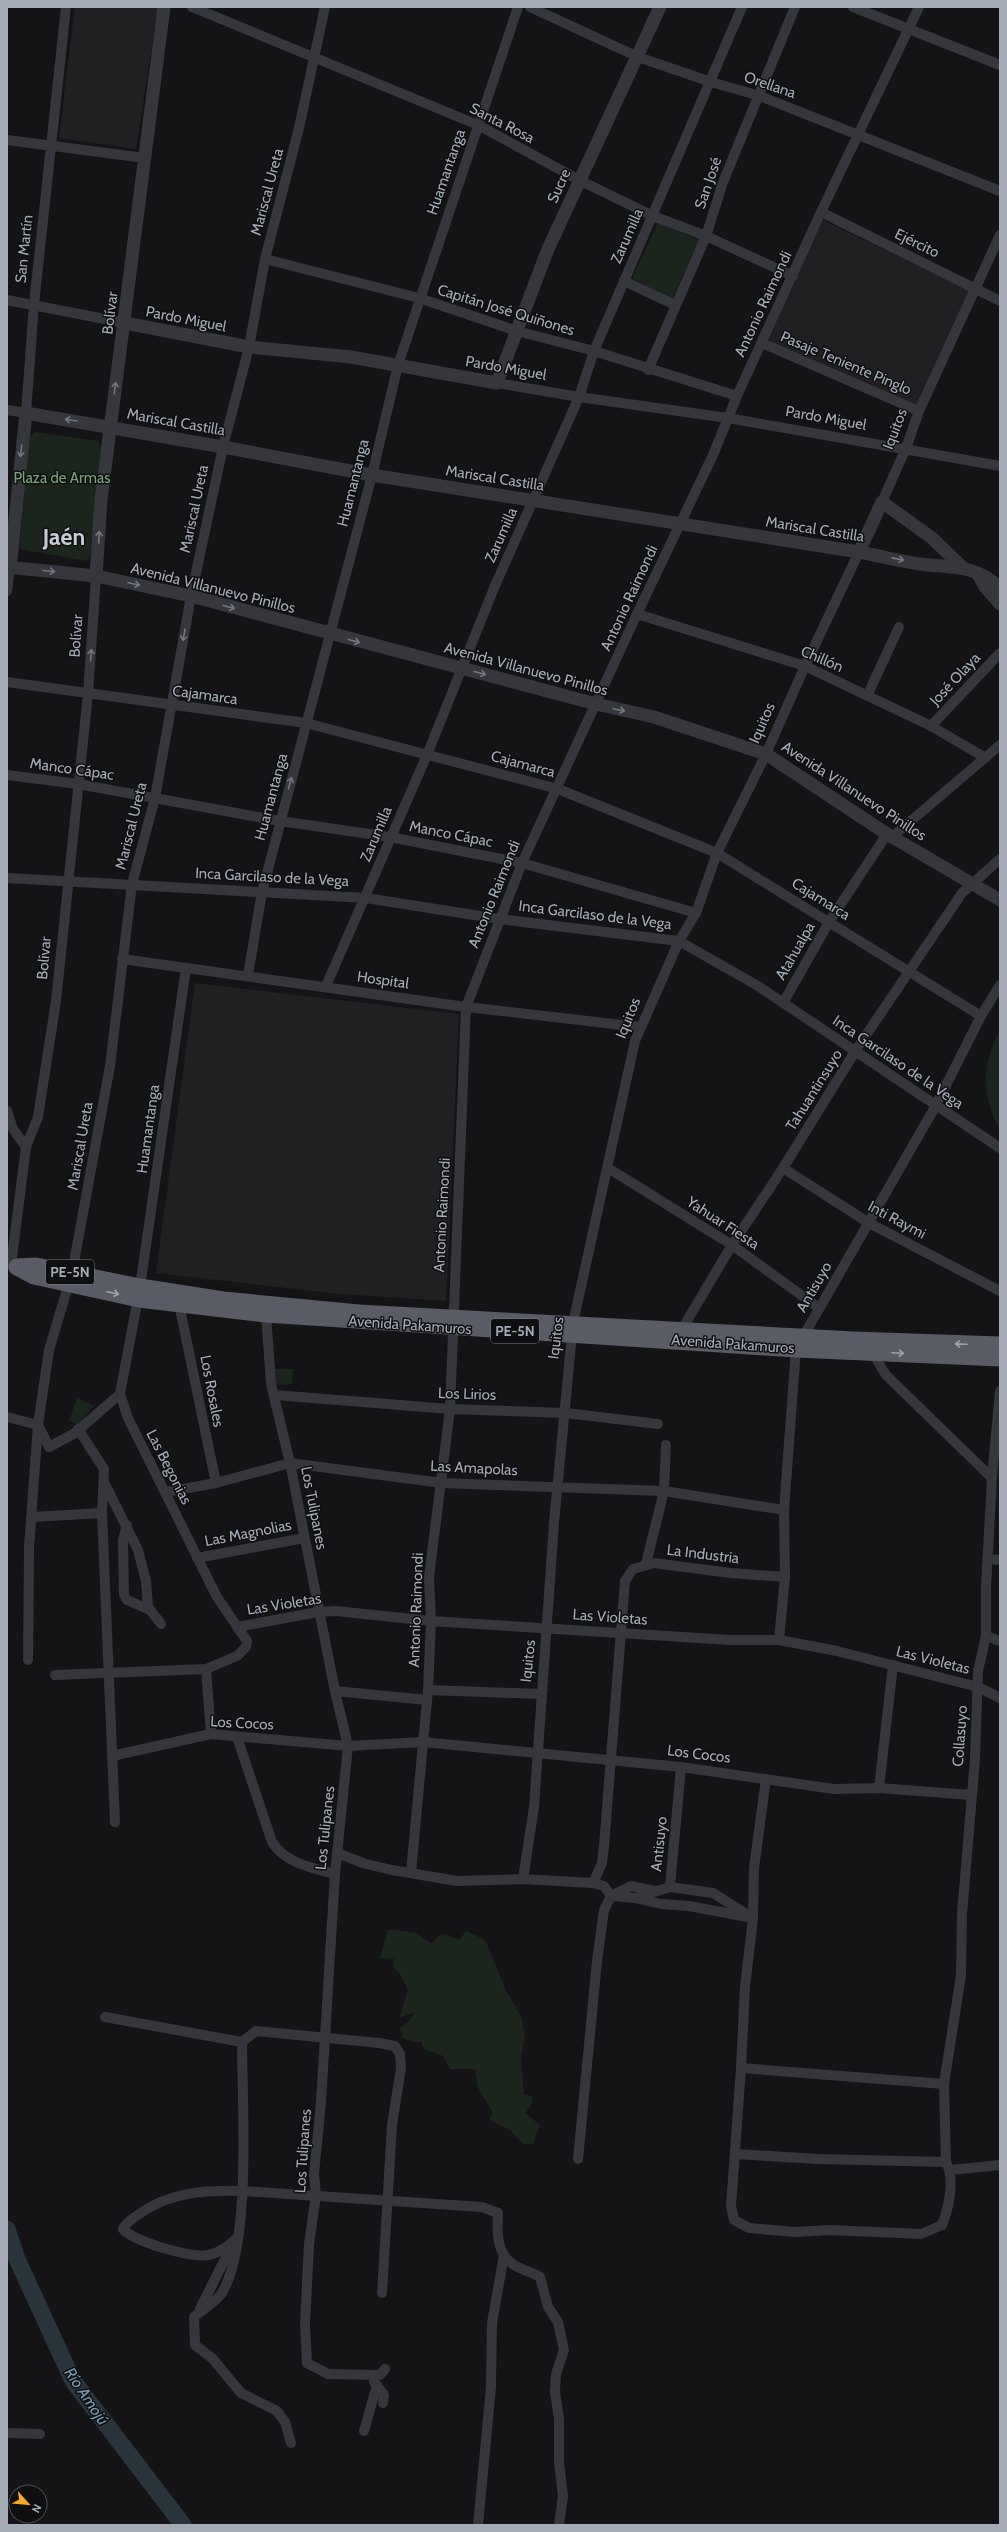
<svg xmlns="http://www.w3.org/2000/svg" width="1007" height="2532" font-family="Cabin,sans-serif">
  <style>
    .built { fill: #202023 }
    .green { fill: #1c251d }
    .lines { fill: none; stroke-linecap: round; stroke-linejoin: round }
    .river { stroke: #2a343b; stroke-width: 17 }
    .minor { stroke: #35373c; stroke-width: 10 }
    .tertiary { stroke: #35373c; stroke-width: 13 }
    .trunk { stroke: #595c64; stroke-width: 17 }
    .oneway { stroke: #737780 }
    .oneway2 { stroke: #9da4af }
    .labels { text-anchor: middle; stroke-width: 3; stroke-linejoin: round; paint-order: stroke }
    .shield { fill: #0f0f11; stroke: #787d85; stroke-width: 1 }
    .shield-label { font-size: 14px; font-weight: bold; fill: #a5acb7 }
    .street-label { font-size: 15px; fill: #a5acb7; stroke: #0f0f11 }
    .park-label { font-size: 15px; fill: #7ba47b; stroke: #0f0f11 }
    .water-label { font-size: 16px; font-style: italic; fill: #7a9db5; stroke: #0f0f11 }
    .town-label { font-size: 23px; font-weight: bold; fill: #c7cbd3; stroke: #0f0f11 }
  </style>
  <rect width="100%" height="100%" fill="#141416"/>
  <!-- built -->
  <g class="built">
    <path d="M75,7H158L136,149L59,138Z"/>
    <path d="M821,219L970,291L917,407L766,341Z"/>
    <path d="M195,983L459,1014L446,1301L340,1294L156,1273Z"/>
  </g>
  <!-- green -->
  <g class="green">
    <path d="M658,223L699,240L672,300L632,278Z"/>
    <path d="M35,432L98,441L102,448L90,557L86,561L19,549L30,436Z"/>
    <path d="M1000,1031V1129C981,1099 982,1061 1000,1031Z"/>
    <path d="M275,1369H293L292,1384L276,1385Z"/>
    <path d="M77,1398L94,1406L78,1425L69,1421Z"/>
    <path d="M388,1929L416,1933L432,1944L439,1935L444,1934L459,1940L466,1931L483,1939L487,1944L506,1991L521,2016L525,2036L521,2056L524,2094L533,2097L531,2106L525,2113L540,2125L533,2144H523L510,2130L490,2120L492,2111L478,2088L475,2069H450L443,2056L424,2049L421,2042H413L403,2038L400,2028L407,2023L415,2012L399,2018L408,1990L400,1974L393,1967L394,1959L380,1958Z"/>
  </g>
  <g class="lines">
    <!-- river -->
    <path class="river" d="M7,2229L17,2259L73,2381L183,2525"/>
    <!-- minor -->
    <g class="minor">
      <path d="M192,7L478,125L579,180L653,216L706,236L793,276"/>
      <path d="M530,7L638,57L711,82L760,96L1000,191"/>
      <path d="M853,7L1000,65"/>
      <path d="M7,140L145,158"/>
      <path d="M821,212L1000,301"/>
      <path d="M265,259L419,298L517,331L594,351L737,396"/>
      <path d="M624,281L675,305"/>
      <path d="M7,300L125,323"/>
      <path d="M762,343L919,411"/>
      <path d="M648,370L706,236L723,182L795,7"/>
      <path d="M497,383L579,397L728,418L1000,466"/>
      <path d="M7,410L26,413L34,304L66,7"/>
      <path d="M882,502L906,448L919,411L1000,235"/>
      <path d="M7,591L10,568"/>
      <path d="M637,614L805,666L931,726L984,757"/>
      <path d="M7,682L306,723L558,789L717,853L981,1016"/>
      <path d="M867,696L899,627"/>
      <path d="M931,726L1000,653"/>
      <path d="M7,775L78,784L280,821L390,837L522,863L696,913"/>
      <path d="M892,837L1000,745"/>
      <path d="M7,878L366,898L499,919L679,941L758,986L1000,1148"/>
      <path d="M122,959L466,1007L640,1027"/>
      <path d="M248,975L262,892L372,475L398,365L518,7"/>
      <path d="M326,986L427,755L494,588L579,397L594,351L742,7"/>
      <path d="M783,1003L829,922L887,834"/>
      <path d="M7,1111L13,1129L26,1147"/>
      <path d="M608,1168L732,1245L819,1308"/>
      <path d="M783,1168L869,1223L1000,1291"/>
      <path d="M11,1265L26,1147L38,1117L56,1001L88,694L96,576"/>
      <path d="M179,1304L216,1483"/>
      <path d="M266,1314L271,1384L290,1463L335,1691L348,1746L335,1874L321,2102L314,2174L316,2195L309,2244L305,2324L307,2363L328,2374L380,2375L385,2369"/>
      <path d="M682,1329L732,1245L783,1168L856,1050L962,893L1000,859"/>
      <path d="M872,1352L886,1375L992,1478"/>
      <path d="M275,1395L450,1409L566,1413L658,1424"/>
      <path d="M7,1417L38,1425L49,1447L75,1433L120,1394"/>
      <path d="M78,1429L104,1469L102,1513L115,1822"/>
      <path d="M104,1482L138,1550L146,1581L148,1607L161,1624"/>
      <path d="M166,1492L216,1483L290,1463L442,1483L664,1491L784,1510"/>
      <path d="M32,1517L102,1513"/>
      <path d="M127,1525L123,1540L124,1595L127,1600L150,1610"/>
      <path d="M197,1558L304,1538"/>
      <path d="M988,1559L1000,1560"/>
      <path d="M646,1564L664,1491L666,1445"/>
      <path d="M237,1627L318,1612L336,1611L431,1621L730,1640H779L837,1651L978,1687L1000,1698"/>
      <path d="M986,1636L1000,1641"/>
      <path d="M779,1640L785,1577L784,1510L796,1349L935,1107L981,1016L1000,985"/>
      <path d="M28,1660L29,1547L38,1425L49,1350L72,1273L110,1066L132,884L155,798L191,596L223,447L249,347L265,259L299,128L325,7"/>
      <path d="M206,1669L211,1734"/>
      <path d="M55,1675L206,1669L237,1656L246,1647L247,1641L217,1597L128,1418L120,1394L140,1287L186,968"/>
      <path d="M428,1690L541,1694"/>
      <path d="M335,1691L427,1700"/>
      <path d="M237,1737L272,1842C285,1863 312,1868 335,1874"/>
      <path d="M112,1756L211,1734L348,1746L423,1742L681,1767L834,1789L879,1788L971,1795"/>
      <path d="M766,1779L754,1868L753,1918L745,1987L741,2068L731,2206L734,2220L749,2228L795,2232L830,2230L921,2234L942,2225C949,2208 955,2178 946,2162L944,2084L961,1975L962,1914L975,1759L978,1671L986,1636V1587L992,1478L1000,1391"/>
      <path d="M879,1788L893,1665"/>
      <path d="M337,1853L366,1864L392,1870L457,1881L523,1879L593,1883L604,1886L611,1896"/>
      <path d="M411,1872L428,1690L431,1621L429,1577L450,1409L466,1007L522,863L637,614L713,455L737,396L821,212L919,7"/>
      <path d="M523,1879L534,1807L554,1523L573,1323L635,1041L679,941L696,913L717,853L766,754L805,666L859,552"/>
      <path d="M593,1883L602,1863L604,1846L625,1581L633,1569L654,1563L730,1573L785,1577"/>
      <path d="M670,1887L713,1893L748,1915"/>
      <path d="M612,1896L635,1898L661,1904L689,1906L753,1918"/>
      <path d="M635,1898L670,1887L681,1767"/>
      <path d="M105,2017L242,2042"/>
      <path d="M741,2068L944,2084"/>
      <path d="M735,2154L818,2159L946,2162"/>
      <path d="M578,2159L597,1961L604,1910L611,1896L631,1886L655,1891"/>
      <path d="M951,2170L1000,2165"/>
      <path d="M237,2238C228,2246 220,2253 208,2255C190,2258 135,2242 123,2229C126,2222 133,2219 139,2214C170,2192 205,2190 242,2191L482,2207L498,2213C497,2231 496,2254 514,2265C522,2270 532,2272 540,2277L548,2307L558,2322L564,2350L556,2374L555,2392L559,2419V2462L563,2496L559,2525"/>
      <path d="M200,2309L231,2247"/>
      <path d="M374,2382L384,2395L383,2403"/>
      <path d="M364,2431L377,2385"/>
      <path d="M7,2433L40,2434"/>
      <path d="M291,2443L285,2422L277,2411L241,2393L213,2359L195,2345L194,2317C202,2310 216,2302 222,2293C252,2242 242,2103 242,2042L256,2031L379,2043L395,2046L400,2054L401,2068L392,2125L382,2293"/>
      <path d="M478,2525L491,2387L492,2323L504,2255"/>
    </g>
    <!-- tertiary -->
    <g class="tertiary">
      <path d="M125,323L249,347L351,357L497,383L548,249L660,7"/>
      <path d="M859,552L882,502L932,538L962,567"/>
      <path d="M7,567L96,576L191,596L596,704L654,717L766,754L887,834L1000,900"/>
      <path d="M10,568L26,413L223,447L372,475L859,552C880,556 900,561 920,564C950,568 976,564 1000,588"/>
      <path d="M978,574L985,587L1000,604"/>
      <path d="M96,576L101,500L164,7"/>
    </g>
    <!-- trunk -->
    <path class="trunk" d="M1000,1345L853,1340L359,1313L223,1300L140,1287L36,1266L17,1267L34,1276L139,1299L266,1314L796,1349L1000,1358"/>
  </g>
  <!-- one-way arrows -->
  <defs><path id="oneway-shaft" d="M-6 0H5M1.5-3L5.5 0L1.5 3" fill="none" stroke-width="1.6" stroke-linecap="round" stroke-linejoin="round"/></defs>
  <g class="oneway">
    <use href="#oneway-shaft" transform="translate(115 388) rotate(-82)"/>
    <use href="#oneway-shaft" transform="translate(71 420) rotate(-171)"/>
    <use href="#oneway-shaft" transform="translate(21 451) rotate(96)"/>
    <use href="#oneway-shaft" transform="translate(99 537) rotate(-87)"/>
    <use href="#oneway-shaft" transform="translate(898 559) rotate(11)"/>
    <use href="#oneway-shaft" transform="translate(49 571) rotate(5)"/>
    <use href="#oneway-shaft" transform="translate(134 584) rotate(12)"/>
    <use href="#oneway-shaft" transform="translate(229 607) rotate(15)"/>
    <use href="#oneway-shaft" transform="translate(184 635) rotate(100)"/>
    <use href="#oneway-shaft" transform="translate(354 641) rotate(15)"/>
    <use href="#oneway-shaft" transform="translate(91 655) rotate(-86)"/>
    <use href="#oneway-shaft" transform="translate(480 673) rotate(15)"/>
    <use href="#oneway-shaft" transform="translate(619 710) rotate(12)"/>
    <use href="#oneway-shaft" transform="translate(290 783) rotate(-75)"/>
  </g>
  <g class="oneway2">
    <use href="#oneway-shaft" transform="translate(113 1293) rotate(12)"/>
    <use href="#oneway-shaft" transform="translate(961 1344) rotate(-178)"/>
    <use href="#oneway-shaft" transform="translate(898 1353) rotate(3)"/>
  </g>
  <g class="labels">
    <!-- shield labels -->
    <g class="shield">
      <rect x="46" y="1260" width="48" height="24" rx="3"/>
      <rect x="491" y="1319" width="48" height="24" rx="3"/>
    </g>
    <g class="shield-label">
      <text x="70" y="1277">PE-5N</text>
      <text x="515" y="1336">PE-5N</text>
    </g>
    <!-- street labels -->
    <g class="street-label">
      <text transform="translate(770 85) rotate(19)" y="5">Orellana</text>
      <text transform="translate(502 123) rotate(27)" y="5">Santa Rosa</text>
      <text transform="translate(446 172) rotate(-71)" y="5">Huamantanga</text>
      <text transform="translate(708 183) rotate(-71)" y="5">San José</text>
      <text transform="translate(559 186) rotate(-66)" y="5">Sucre</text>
      <text transform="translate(267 192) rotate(-75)" y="5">Mariscal Ureta</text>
      <text transform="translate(627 236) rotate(-66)" y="5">Zarumilla</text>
      <text transform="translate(917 243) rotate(26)" y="5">Ejército</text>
      <text transform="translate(24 249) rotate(-84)" y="5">San Martín</text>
      <text transform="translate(763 304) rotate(-65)" y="5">Antonio Raimondi</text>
      <text transform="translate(506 310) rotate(17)" y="5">Capitán José Quiñones</text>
      <text transform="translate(110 313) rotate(-83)" y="5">Bolívar</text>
      <text transform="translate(186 319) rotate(11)" y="5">Pardo Miguel</text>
      <text transform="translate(846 363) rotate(23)" y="5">Pasaje Teniente Pinglo</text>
      <text transform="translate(506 368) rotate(10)" y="5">Pardo Miguel</text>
      <text transform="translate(826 418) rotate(10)" y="5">Pardo Miguel</text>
      <text transform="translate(176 422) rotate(10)" y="5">Mariscal Castilla</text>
      <text transform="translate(895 429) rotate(-69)" y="5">Iquitos</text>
      <text transform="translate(495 478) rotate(9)" y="5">Mariscal Castilla</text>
      <text transform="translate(353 483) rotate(-76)" y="5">Huamantanga</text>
      <text transform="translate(194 509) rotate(-78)" y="5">Mariscal Ureta</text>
      <text transform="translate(815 529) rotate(9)" y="5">Mariscal Castilla</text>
      <text transform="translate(501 535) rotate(-66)" y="5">Zarumilla</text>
      <text transform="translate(213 588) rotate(14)" y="5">Avenida Villanuevo Pinillos</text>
      <text transform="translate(629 598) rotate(-65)" y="5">Antonio Raimondi</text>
      <text transform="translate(76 636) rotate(-86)" y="5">Bolívar</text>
      <text transform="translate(822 659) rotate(23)" y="5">Chillón</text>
      <text transform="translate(526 669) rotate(15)" y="5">Avenida Villanuevo Pinillos</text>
      <text transform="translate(955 679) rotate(-47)" y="5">José Olaya</text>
      <text transform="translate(205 695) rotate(8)" y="5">Cajamarca</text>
      <text transform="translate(762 723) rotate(-66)" y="5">Iquitos</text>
      <text transform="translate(523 764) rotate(15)" y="5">Cajamarca</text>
      <text transform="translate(72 769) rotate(8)" y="5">Manco Cápac</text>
      <text transform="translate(854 791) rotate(33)" y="5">Avenida Villanuevo Pinillos</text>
      <text transform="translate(271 797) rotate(-75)" y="5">Huamantanga</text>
      <text transform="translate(131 826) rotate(-76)" y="5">Mariscal Ureta</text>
      <text transform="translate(376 834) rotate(-67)" y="5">Zarumilla</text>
      <text transform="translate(451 834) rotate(11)" y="5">Manco Cápac</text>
      <text transform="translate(272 877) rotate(3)" y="5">Inca Garcilaso de la Vega</text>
      <text transform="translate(494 894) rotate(-68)" y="5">Antonio Raimondi</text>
      <text transform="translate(821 899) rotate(32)" y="5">Cajamarca</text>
      <text transform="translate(595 915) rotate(7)" y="5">Inca Garcilaso de la Vega</text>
      <text transform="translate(795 951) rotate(-60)" y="5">Atahualpa</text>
      <text transform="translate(44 958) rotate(-85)" y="5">Bolívar</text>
      <text transform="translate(383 980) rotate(8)" y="5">Hospital</text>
      <text transform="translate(628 1018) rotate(-68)" y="5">Iquitos</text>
      <text transform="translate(898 1062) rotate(34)" y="5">Inca Garcilaso de la Vega</text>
      <text transform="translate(814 1090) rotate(-58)" y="5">Tahuantinsuyo</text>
      <text transform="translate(148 1129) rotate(-82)" y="5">Huamantanga</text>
      <text transform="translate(80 1146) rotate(-80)" y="5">Mariscal Ureta</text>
      <text transform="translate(442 1215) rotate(-87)" y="5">Antonio Raimondi</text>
      <text transform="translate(897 1220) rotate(28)" y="5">Inti Raymi</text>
      <text transform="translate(723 1223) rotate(33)" y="5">Yahuar Fiesta</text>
      <text transform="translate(814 1287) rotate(-60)" y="5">Antisuyo</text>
      <text transform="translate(410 1325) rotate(4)" y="5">Avenida Pakamuros</text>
      <text transform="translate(556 1338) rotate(-83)" y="5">Iquitos</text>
      <text transform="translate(733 1344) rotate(4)" y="5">Avenida Pakamuros</text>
      <text transform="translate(212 1391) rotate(79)" y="5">Los Rosales</text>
      <text transform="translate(467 1394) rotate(2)" y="5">Los Lirios</text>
      <text transform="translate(169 1467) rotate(63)" y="5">Las Begonias</text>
      <text transform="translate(474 1468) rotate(3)" y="5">Las Amapolas</text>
      <text transform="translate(314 1508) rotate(79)" y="5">Los Tulipanes</text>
      <text transform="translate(248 1533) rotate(-11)" y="5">Las Magnolias</text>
      <text transform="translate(703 1554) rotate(7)" y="5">La Industria</text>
      <text transform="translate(284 1604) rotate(-9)" y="5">Las Violetas</text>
      <text transform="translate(416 1610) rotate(-88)" y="5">Antonio Raimondi</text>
      <text transform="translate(610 1617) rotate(4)" y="5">Las Violetas</text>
      <text transform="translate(933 1660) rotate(14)" y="5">Las Violetas</text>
      <text transform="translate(528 1661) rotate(-84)" y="5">Iquitos</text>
      <text transform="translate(242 1723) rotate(3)" y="5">Los Cocos</text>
      <text transform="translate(960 1736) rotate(-86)" y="5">Collasuyo</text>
      <text transform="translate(699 1754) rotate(7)" y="5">Los Cocos</text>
      <text transform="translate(325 1828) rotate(-84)" y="5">Los Tulipanes</text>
      <text transform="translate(659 1844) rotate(-84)" y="5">Antisuyo</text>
      <text transform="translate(303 2151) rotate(-86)" y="5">Los Tulipanes</text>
    </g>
    <!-- park labels -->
    <g class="park-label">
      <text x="62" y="483">Plaza de Armas</text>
    </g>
    <!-- water labels -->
    <g class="water-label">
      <text transform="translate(87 2396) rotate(56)" y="6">Río Amojú</text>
    </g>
    <!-- town labels -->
    <g class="town-label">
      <text x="64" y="545">Jaén</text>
    </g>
  </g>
  <!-- border -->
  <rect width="1007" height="2532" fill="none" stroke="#a5acb7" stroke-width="16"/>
  <!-- north arrow -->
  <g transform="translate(28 2504) rotate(117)"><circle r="19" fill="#0f0f11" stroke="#4b4e53"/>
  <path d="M0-3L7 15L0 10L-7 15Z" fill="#fca827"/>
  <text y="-6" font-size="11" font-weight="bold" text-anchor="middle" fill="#a5acb7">N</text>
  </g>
</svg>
